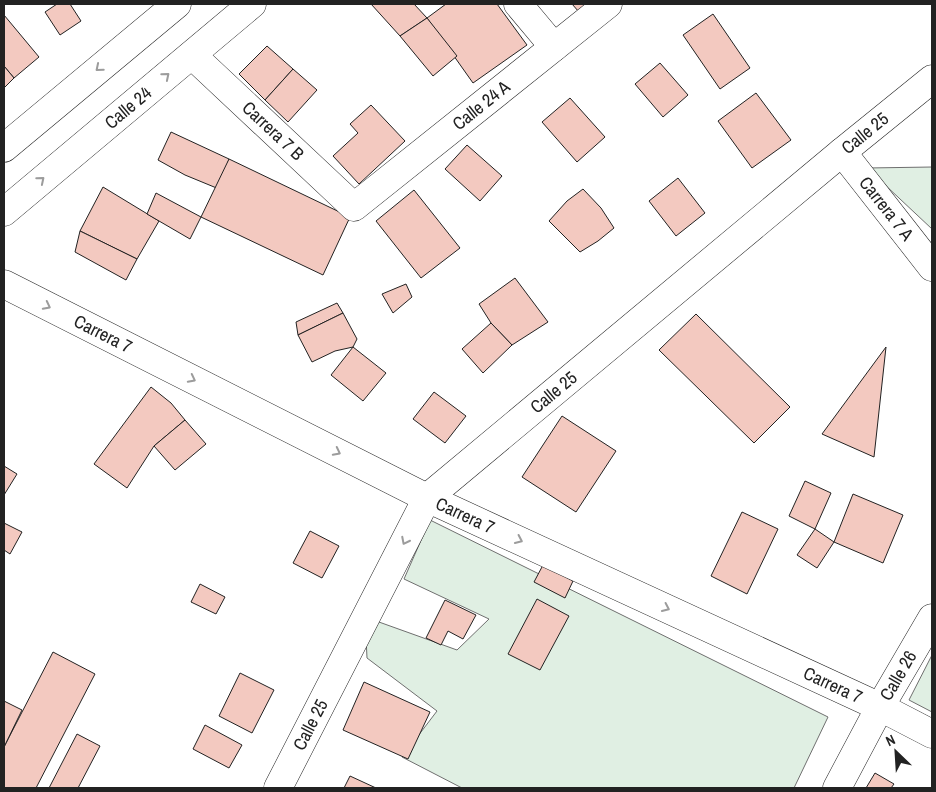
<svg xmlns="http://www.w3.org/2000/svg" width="936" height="792" font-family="'Archivo Narrow',sans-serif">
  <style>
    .green { fill: #e0efe3; stroke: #6f6f6f }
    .building { fill: #f3c9c0; stroke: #222 }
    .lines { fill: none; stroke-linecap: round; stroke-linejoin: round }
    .minor-casing { stroke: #222; stroke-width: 29 }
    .minor { stroke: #fff; stroke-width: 28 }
    .oneway { stroke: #9c9c9c }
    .labels { text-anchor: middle; stroke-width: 4; stroke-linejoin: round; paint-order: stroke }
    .street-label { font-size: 18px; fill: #222; stroke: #fff }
  </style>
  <rect width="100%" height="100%" fill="#fff"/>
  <!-- green -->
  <g class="green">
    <path d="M932,167V229L867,168Z"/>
    <path d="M430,520L828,717L794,788H462L402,757L437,711L367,658L365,617L457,650L489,619L404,579Z"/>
    <path d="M932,655V712L909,700Z"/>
  </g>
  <!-- building -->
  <g class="building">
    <path d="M57,4H70L81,21L60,35L45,12Z"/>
    <path d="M371,4H414L427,18L400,36Z"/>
    <path d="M446,4H497L527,45L473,83L427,18Z"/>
    <path d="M572,4H589L579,12Z"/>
    <path d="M713,14L750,68L720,89L683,35Z"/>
    <path d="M4,15L39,57L14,78L4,66Z"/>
    <path d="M427,18L457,56L433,76L400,36Z"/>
    <path d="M267,46L293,69L265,100L239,74Z"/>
    <path d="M660,63L688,95L663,117L635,84Z"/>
    <path d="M4,66L14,78L4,88Z"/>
    <path d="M293,69L317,90L288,122L265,100Z"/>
    <path d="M756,93L791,140L752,168L718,121Z"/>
    <path d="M570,98L605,137L577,162L542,122Z"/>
    <path d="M371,105L405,141L359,184L333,156L358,133L350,124Z"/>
    <path d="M171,132L229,159L219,189L185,175L158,160Z"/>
    <path d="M467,145L502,176L480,201L445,169Z"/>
    <path d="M229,159L350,217L323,275L201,217Z"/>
    <path d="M678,178L705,213L676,236L649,201Z"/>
    <path d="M103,187L159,221L137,259L80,231Z"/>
    <path d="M583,189L601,208L614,228L598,241L580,252L549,221L567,201Z"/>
    <path d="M414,190L460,248L421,278L376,221Z"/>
    <path d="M156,193L201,217L190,239L147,214Z"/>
    <path d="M80,231L137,259L126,280L75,252Z"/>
    <path d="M515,278L548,322L512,345L491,323L479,304Z"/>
    <path d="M406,284L412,297L393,313L382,294Z"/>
    <path d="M337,303L343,313L298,335L296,322Z"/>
    <path d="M343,313L357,339L353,347L335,351L312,362L298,335Z"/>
    <path d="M696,314L790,407L754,443L659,350Z"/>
    <path d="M491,323L512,345L483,373L462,349Z"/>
    <path d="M353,347L386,373L363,401L331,375Z"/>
    <path d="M886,347L874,457L822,434Z"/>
    <path d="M151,387L171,403L185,420L154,446L127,488L94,464Z"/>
    <path d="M434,392L466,416L445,443L413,419Z"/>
    <path d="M562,416L616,451L576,512L522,477Z"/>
    <path d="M185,420L206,444L175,470L154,446Z"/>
    <path d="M4,466L17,474L4,495Z"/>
    <path d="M805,481L831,493L815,529L789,516Z"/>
    <path d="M853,494L903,515L883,563L834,542Z"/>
    <path d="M742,512L778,529L747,594L711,576Z"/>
    <path d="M4,523L22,532L10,554L4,550Z"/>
    <path d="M815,529L834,542L817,568L797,555Z"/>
    <path d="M310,531L339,546L322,578L293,563Z"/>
    <path d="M543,565L573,581L565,598L534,582Z"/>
    <path d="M200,584L225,597L216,614L191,602Z"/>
    <path d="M537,599L569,616L540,670L508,654Z"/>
    <path d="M445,600L476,615L463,639L448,631L441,645L426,638Z"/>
    <path d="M53,652L95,674L36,788H4V747Z"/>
    <path d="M240,673L274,690L252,733L219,716Z"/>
    <path d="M364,682L430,712L408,759L343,730Z"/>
    <path d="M4,701L22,710L4,747Z"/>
    <path d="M205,725L242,745L229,768L193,749Z"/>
    <path d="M77,734L100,746L78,788H49Z"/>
    <path d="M875,773L894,784L891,788H866Z"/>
    <path d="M350,776L376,788H344Z"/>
  </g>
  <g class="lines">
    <defs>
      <g id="minor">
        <path d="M518,4L554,47"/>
        <path id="s1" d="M192,55L354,207L608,4"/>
        <path d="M4,148L177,4"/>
        <path id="s2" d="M842,152L932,267"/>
        <path id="s3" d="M4,212L252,4"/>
        <path id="s4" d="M4,284L427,498L880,707L932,734"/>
        <path id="s5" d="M278,788L427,498L842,152L932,79"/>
        <path id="s6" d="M837,788L880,707L932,618"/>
      </g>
    </defs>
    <!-- minor casing -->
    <use href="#minor" class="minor-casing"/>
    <!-- minor -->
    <use href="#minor" class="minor"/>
  </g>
  <!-- one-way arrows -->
  <defs><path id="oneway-chevron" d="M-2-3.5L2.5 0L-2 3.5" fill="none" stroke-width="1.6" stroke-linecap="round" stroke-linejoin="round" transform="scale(1.25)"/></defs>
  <g class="oneway">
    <use href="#oneway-chevron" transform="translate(99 68) rotate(140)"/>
    <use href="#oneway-chevron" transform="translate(166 76) rotate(-40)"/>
    <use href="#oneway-chevron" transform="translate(41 180) rotate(-40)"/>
    <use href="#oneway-chevron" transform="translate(47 306) rotate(27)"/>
    <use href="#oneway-chevron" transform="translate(192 379) rotate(27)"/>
    <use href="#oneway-chevron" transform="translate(337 452) rotate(27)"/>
    <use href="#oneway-chevron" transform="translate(519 540) rotate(25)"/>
    <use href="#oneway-chevron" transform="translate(405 541) rotate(117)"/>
    <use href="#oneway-chevron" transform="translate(666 608) rotate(25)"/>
  </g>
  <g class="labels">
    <!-- street labels -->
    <g class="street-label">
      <text dy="6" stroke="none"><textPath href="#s1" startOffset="385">Calle 24 A</textPath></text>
      <text dy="6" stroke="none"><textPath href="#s3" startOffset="162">Calle 24</textPath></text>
      <text dy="6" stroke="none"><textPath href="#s1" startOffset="111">Carrera 7 B</textPath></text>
      <text dy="6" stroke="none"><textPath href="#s5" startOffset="896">Calle 25</textPath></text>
      <text dy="6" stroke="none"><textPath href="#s2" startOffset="72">Carrera 7 A</textPath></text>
      <text dy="6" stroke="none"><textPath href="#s4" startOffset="111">Carrera 7</textPath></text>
      <text dy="6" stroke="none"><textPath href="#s5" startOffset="491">Calle 25</textPath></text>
      <text dy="6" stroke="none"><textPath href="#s4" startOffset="516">Carrera 7</textPath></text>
      <text dy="6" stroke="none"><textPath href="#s6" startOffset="128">Calle 26</textPath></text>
      <text dy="6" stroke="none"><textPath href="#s4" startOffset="921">Carrera 7</textPath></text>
      <text dy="6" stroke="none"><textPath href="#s5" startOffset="71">Calle 25</textPath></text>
    </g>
  </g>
  <!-- border -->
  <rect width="936" height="792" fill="none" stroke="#222222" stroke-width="10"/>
  <!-- north arrow -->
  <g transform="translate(896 752) rotate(335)" stroke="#ffffff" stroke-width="4" paint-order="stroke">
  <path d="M0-4L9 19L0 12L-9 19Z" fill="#222222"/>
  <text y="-8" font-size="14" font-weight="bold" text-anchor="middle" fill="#222222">N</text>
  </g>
</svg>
